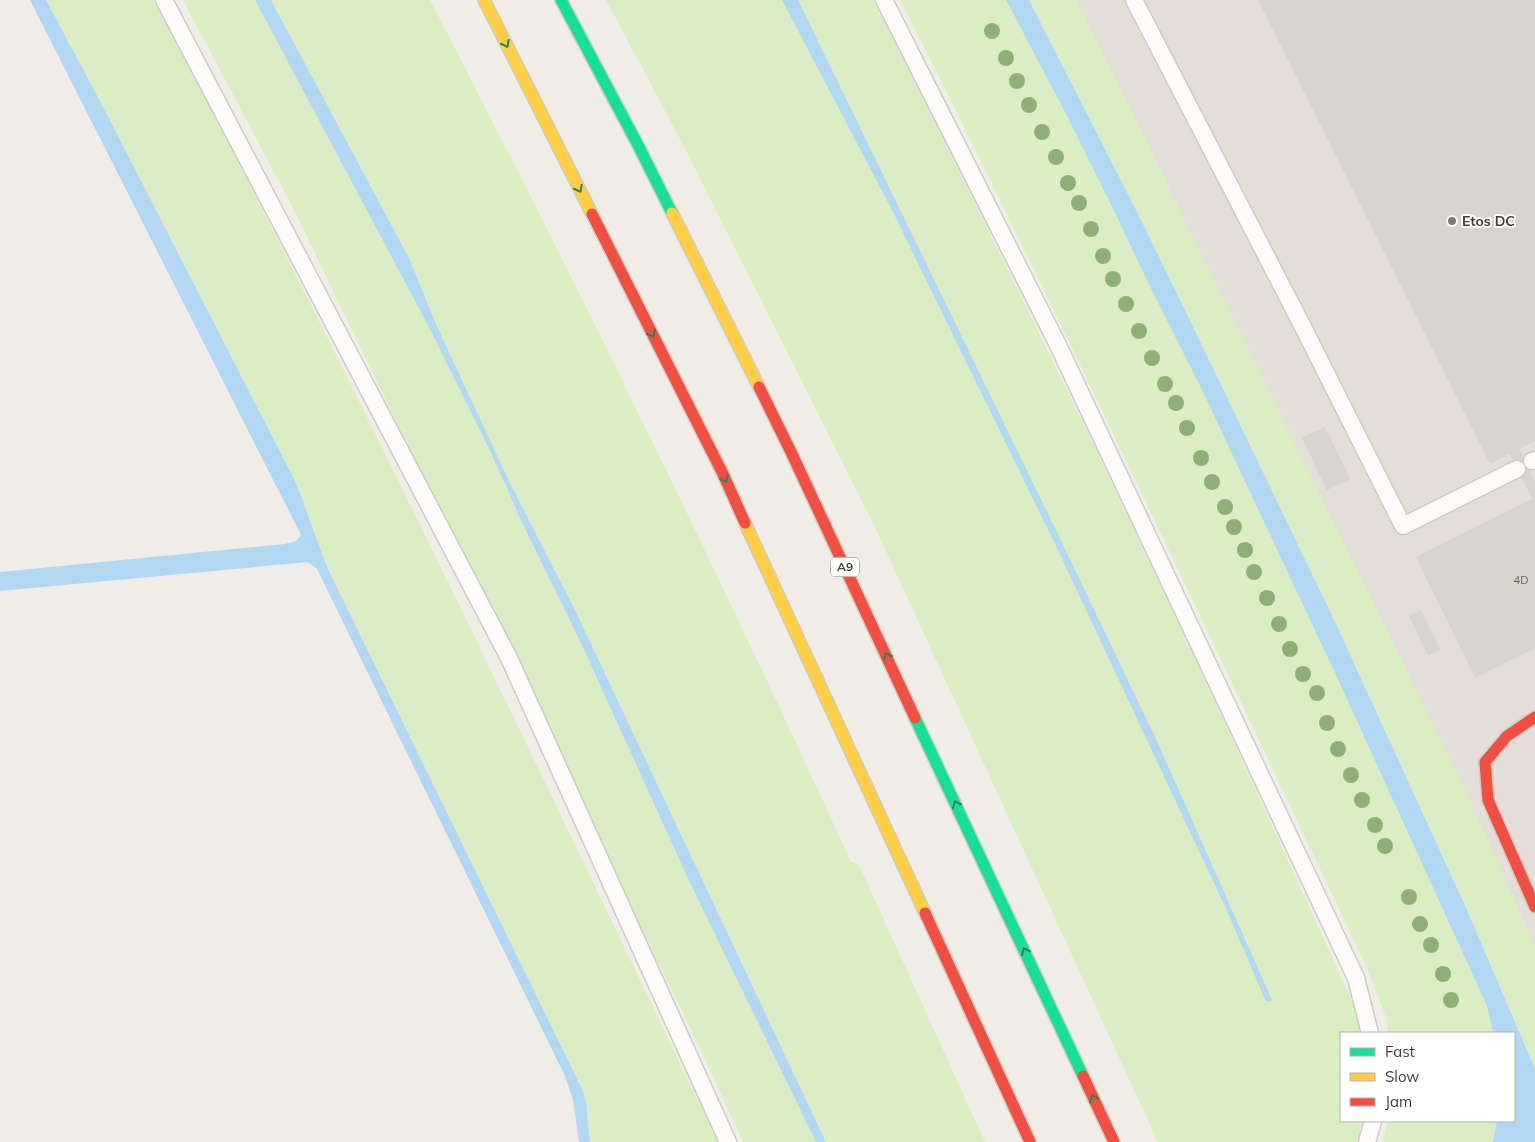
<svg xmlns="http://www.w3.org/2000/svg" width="1535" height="1142" font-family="Mulish,sans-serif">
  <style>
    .industrial { fill: #e3ded7 }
    .green { fill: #dbedc2 }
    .water { fill: #b1d7f3 }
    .building { fill: #d7d4cd }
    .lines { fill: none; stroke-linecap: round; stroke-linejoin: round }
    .lane-casing { stroke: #cdcbc4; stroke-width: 19 }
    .fast-casing { stroke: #d1ccbd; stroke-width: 14 }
    .slow-casing { stroke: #d1ccbd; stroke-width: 14 }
    .jam-casing { stroke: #d1ccbd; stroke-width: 14 }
    .lane { stroke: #fdfcfb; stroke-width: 16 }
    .fast { stroke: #16e098; stroke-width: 11 }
    .slow { stroke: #ffcf43; stroke-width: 11 }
    .jam { stroke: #f24e42; stroke-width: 11 }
    .tree { fill: #8faf79 }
    .oneway { stroke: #337f5b }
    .poi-dot { fill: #817b71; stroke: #fff; stroke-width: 2 }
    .labels { text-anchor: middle; stroke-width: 4; stroke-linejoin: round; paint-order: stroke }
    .number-label { font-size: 11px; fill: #6c655a }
    .shield { fill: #fff; stroke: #7e7870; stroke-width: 1 }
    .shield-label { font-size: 12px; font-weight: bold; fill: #463e32 }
    .poi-label { font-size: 14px; font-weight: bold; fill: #463e32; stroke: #fff; text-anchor: start }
  </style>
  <rect width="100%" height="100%" fill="#efede6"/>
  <!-- industrial -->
  <path class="industrial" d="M1033,0H1535V1142L1528,998Z"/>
  <!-- green -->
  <g class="green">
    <path d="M46,0H153C353,375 533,759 718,1142H590L586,1102L583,1091L332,576C317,545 308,511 294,479L100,101Z"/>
    <path d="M183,0H255L432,333L491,453L525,529L580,641L690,883L816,1142H743L698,1044L294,210Z"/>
    <path d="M271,0H430C577,284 718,571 851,862L859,865L985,1142H826L575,610L509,481L436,324L409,258Z"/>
    <path d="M606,0H873C975,202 1076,405 1172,610C1233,739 1292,869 1351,999L1363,1033H1341V1121H1363L1357,1142H1158L873,523L678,135Z"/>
    <path d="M900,0H1006L1069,120L1114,211L1152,291L1202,390L1335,673L1487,1006L1493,1033H1388L1386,1017L1367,968C1213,644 1062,319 900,0Z"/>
    <path d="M1029,0H1077L1464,787L1535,945V1069L1467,910L1337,626L1140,218Z"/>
    <path d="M1387,1121H1497L1493,1142H1383Z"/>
  </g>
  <!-- water -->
  <g class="water">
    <path d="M30,0H46L100,101L294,479C308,511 317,545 332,577L583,1091L586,1102L590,1142H579L573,1100L565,1076L317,569L308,562L0,591V572L285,544L296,541L301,535Z"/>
    <path d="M255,0H271L409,258L436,324L509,481L575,610L826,1142H816L690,883L580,641L525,529L491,453L432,333Z"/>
    <path d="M782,0H798L1052,522L1156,739L1272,1000V1001L1266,1002L1228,913L1057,548L892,210Z"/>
    <path d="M1006,0H1029L1140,218L1196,333L1337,626L1467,910L1535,1069V1142H1493L1497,1121H1514V1033H1493L1487,1006L1335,673L1202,390L1152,291L1114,211L1069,120Z"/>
  </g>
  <!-- building -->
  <g class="building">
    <path d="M1258,0H1535V441L1519,449L1535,481V648L1475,678L1416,557L1532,499L1510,454L1490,464Z"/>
    <path d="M1325,427L1350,479L1327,490L1302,438Z"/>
    <path d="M1421,610L1441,650L1428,656L1409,616Z"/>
  </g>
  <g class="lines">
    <defs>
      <g id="lane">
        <path d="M164,0L509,658L728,1142"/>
        <path d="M884,0L1057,343L1356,978L1370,1033"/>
        <path d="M1134,0L1303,327L1403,526L1517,469"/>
        <path d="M1532,461L1535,460"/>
        <path d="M1367,1142L1373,1121"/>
      </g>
      <g id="fast">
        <path d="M561,0L639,147L672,213"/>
        <path d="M915,718L1083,1076"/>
      </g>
      <g id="slow">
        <path d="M484,0L592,214"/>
        <path d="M672,213L759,387"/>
        <path d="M745,523L925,913"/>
      </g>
      <g id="jam">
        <path d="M592,214L723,474L745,523"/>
        <path d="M759,387L791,452L915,718"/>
        <path d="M1535,717L1507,736L1485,762L1488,800L1535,907"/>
        <path d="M925,913L1030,1142"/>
        <path d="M1083,1076L1114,1142"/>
      </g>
    </defs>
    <!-- lane casing -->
    <use href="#lane" class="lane-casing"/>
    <!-- fast casing -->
    <use href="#fast" class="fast-casing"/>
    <!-- slow casing -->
    <use href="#slow" class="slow-casing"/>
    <!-- jam casing -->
    <use href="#jam" class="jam-casing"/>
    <!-- lane -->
    <use href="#lane" class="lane"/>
    <!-- fast -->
    <use href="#fast" class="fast"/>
    <!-- slow -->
    <use href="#slow" class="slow"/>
    <!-- jam -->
    <use href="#jam" class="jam"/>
  </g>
  <!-- trees -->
  <g class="tree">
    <circle cx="992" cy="31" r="8"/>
    <circle cx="1006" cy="58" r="8"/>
    <circle cx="1017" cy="81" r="8"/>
    <circle cx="1029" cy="105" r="8"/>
    <circle cx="1042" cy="132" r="8"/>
    <circle cx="1056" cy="157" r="8"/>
    <circle cx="1068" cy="183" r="8"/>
    <circle cx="1079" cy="203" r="8"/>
    <circle cx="1091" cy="229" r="8"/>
    <circle cx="1103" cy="256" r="8"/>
    <circle cx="1113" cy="279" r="8"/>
    <circle cx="1126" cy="304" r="8"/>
    <circle cx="1139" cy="331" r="8"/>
    <circle cx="1152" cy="358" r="8"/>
    <circle cx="1165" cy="384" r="8"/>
    <circle cx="1176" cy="403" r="8"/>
    <circle cx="1187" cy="428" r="8"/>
    <circle cx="1201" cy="458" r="8"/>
    <circle cx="1212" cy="482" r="8"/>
    <circle cx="1225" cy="507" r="8"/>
    <circle cx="1234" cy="527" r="8"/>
    <circle cx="1245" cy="550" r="8"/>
    <circle cx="1254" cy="572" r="8"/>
    <circle cx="1267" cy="598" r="8"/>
    <circle cx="1279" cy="624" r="8"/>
    <circle cx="1290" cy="649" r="8"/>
    <circle cx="1303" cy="674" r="8"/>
    <circle cx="1317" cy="693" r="8"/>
    <circle cx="1327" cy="723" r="8"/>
    <circle cx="1338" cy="749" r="8"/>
    <circle cx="1351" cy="775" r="8"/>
    <circle cx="1362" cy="800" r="8"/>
    <circle cx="1375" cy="825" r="8"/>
    <circle cx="1385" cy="846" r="8"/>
    <circle cx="1409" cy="897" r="8"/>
    <circle cx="1420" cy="924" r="8"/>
    <circle cx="1431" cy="945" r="8"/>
    <circle cx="1443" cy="974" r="8"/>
    <circle cx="1451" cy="1000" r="8"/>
  </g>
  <!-- one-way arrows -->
  <defs><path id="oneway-chevron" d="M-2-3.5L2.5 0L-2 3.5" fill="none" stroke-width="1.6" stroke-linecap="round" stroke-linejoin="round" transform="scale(1.25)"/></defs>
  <g class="oneway">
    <use href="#oneway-chevron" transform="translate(506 44) rotate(63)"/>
    <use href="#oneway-chevron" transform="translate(579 189) rotate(63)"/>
    <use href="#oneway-chevron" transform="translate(652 334) rotate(63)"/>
    <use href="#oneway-chevron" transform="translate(725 479) rotate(65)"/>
    <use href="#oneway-chevron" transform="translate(887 656) rotate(-115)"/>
    <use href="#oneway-chevron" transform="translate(956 804) rotate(-115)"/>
    <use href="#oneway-chevron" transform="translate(1025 951) rotate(-115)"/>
    <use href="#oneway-chevron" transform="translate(1093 1098) rotate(-115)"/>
  </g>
  <!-- markers -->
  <circle class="poi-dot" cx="1452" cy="221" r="5"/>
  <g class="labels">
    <!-- number labels -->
    <g class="number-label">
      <text x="1521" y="584">4D</text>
    </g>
    <!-- shield labels -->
    <rect class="shield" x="831" y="557.5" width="28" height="19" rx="4"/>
    <g class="shield-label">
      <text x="845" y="571">A9</text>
    </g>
    <!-- poi labels -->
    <g class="poi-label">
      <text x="1462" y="226">Etos DC</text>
    </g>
  </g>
  <!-- legend -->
  <rect x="1340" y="1032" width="175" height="90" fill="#ffffff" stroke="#b5b2ad"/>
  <rect x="1350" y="1048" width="25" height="8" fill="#16e098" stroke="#b5b2ad"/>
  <text x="1385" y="1057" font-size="15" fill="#463e32">Fast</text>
  <rect x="1350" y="1073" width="25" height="8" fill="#ffcf43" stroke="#b5b2ad"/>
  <text x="1385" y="1082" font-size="15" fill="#463e32">Slow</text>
  <rect x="1350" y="1098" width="25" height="8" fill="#f24e42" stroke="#b5b2ad"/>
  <text x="1385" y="1107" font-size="15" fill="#463e32">Jam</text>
</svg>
